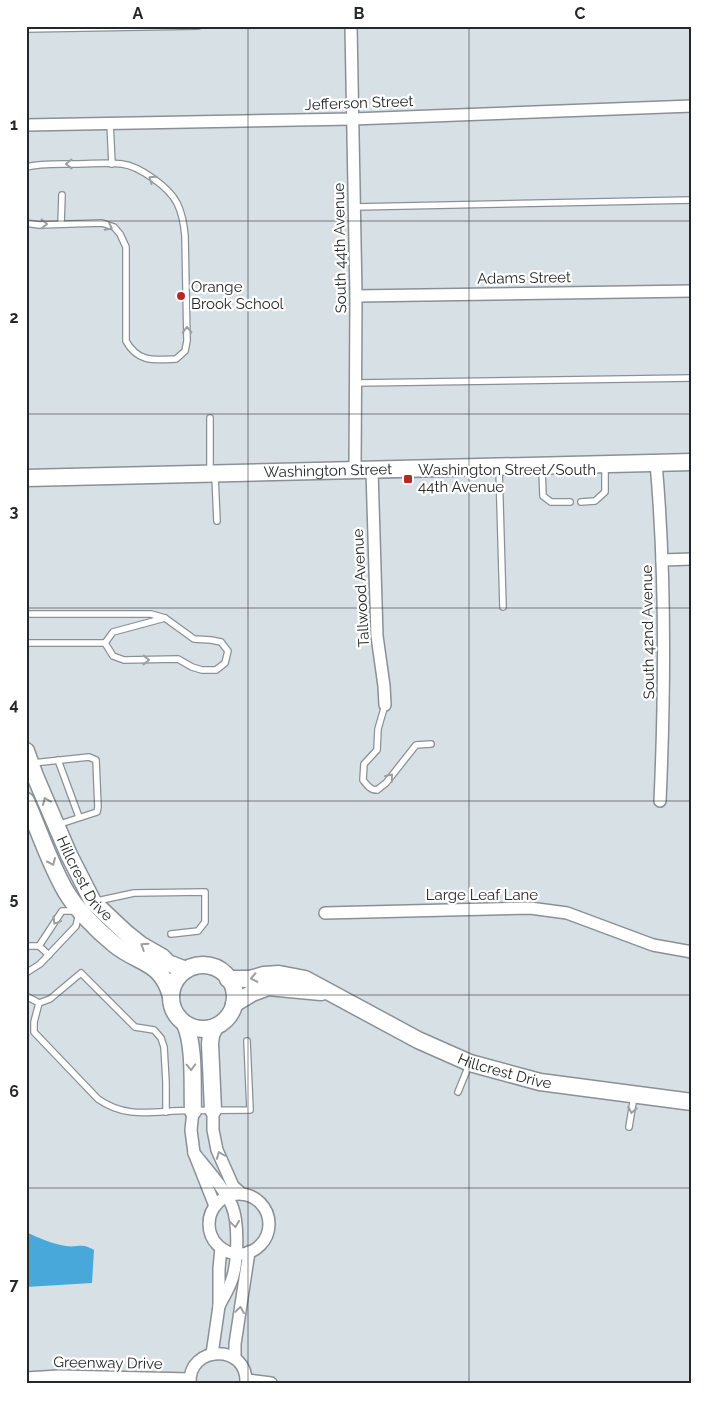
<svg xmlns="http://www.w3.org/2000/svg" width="718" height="1409" font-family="Raleway,sans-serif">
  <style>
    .water { fill: #48a8d9 }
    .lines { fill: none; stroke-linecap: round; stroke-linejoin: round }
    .lane-casing { stroke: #899196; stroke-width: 8 }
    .street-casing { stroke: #899196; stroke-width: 14 }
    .secondary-casing { stroke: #899196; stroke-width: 19 }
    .lane { stroke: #fff; stroke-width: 5.5 }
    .street { stroke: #fff; stroke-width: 11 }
    .secondary { stroke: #fff; stroke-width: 16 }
    .oneway { stroke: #9c9e9f }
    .grid { fill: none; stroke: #242829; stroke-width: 1; stroke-opacity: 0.55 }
    .poi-dot { fill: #b72822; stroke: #fff; stroke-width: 2 }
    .labels { text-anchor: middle; stroke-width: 4.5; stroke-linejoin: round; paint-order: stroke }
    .street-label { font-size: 15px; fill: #242829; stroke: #fff }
    .poi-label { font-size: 15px; fill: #242829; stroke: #fff; text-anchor: start }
    .neatline { fill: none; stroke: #242829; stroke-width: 2 }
    .grid-label { font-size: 16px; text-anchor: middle; font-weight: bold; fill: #242829 }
  </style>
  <rect width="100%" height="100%" fill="#d7e0e5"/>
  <!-- water -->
  <path class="water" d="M26,1232C39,1238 52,1244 66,1246C78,1248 81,1242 94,1250L92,1283L26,1287Z"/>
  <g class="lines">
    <defs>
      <g id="lane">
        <path d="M26,29L198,26"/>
        <path d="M110,123L112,164"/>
        <path d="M26,167C41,163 60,164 76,164C90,164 107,162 122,164C139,166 169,187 177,203C182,213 184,224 185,236L187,341L185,351L176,359C155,360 138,363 126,341V247L120,234L114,227L102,223L39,225L26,223"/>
        <path d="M355,207L692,200"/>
        <path d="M61,224L62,195"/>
        <path d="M356,383L692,378"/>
        <path d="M542,468L543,496L551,502H570"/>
        <path d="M499,469L503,607"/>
        <path d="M210,471V418"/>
        <path d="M215,476L217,521"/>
        <path d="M581,502L595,501L605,492V467"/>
        <path d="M26,614H151L165,618L194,639L211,640L221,642L228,651L225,663L216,670H202L192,667L178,659L124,660L113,656L105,643"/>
        <path d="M26,643H105"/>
        <path d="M105,643L113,632L165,618"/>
        <path d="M385,705L378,729L377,750L364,764L363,780C367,785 370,790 377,790L386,783L416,745L431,744"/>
        <path d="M58,760L79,817"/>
        <path d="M33,763L89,757L96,760L98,807L97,812L57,825"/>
        <path d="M97,901L134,893L205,892V922L198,931L171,934"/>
        <path d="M26,946H39L49,955"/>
        <path d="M39,946L62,911H75"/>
        <path d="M26,973L40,964L76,926L79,913"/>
        <path d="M26,996L39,1003"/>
        <path d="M39,1003L34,1022V1032L98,1099C122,1116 144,1113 172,1111C198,1110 224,1110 250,1110L247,1041"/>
        <path d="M39,1003L50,999L81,973L135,1027L154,1030L161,1038L164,1047L166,1082V1112"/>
        <path d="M458,1092L469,1065"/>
        <path d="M629,1127L634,1096"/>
      </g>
      <g id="street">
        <path d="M351,26L356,296L355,470"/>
        <path d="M26,125L353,119L692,106"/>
        <path d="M356,296L692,291"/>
        <path d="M656,463C666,575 665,689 660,801"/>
        <path d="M372,470L377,636L384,686L385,705"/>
        <path d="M662,560L692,559"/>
        <path d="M325,913L530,908L567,913L653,945L692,952"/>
        <path d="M213,1110V1130L217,1150L233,1186L242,1194"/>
        <path d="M193,1111L191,1130L194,1153L215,1206"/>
        <path d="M194,1153C206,1168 225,1189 232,1206C239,1223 238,1265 231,1282C228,1290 223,1298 219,1306"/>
        <circle cx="239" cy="1224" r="30"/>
        <path d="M212,1354L219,1306V1269L221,1248"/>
        <path d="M235,1358V1344L249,1252"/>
        <path d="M26,1378L59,1376L190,1379"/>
        <path d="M247,1380L271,1383"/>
        <path d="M190,1383C188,1345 248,1343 246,1383"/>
      </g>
      <g id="secondary">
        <path id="s1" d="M26,478L692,462"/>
        <path id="s2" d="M26,751L35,776L69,855L93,902L126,933L141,945L162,957L168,963L186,970"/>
        <path d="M26,801C39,830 49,862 65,890C75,908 97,930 114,944C138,964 161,960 171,996"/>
        <circle cx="203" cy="997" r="32"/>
        <path id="s3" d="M228,979H250L264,975L279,974L305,979L418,1040L470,1063L540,1082L692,1102"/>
        <path d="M234,1004L252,993L268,987L321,992"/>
        <path d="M185,1024C195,1046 192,1086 193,1111"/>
        <path d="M213,1110L210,1044L211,1035L215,1027"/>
      </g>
    </defs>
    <!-- lane casing -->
    <use href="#lane" class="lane-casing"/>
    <!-- street casing -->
    <use href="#street" class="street-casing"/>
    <!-- secondary casing -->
    <use href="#secondary" class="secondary-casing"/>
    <!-- lane -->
    <use href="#lane" class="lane"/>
    <!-- street -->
    <use href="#street" class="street"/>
    <!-- secondary -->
    <use href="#secondary" class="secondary"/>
  </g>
  <!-- one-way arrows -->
  <defs><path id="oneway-chevron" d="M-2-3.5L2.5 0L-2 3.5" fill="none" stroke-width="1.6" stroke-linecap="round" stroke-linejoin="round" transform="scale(1.25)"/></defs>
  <g class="oneway">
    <use href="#oneway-chevron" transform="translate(69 164) rotate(179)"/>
    <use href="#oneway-chevron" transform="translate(152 179) rotate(-145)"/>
    <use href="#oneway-chevron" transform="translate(44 224)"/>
    <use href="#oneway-chevron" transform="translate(109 227) rotate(28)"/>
    <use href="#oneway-chevron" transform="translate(187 330) rotate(-91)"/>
    <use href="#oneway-chevron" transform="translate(146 660)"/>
    <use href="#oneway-chevron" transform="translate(390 777) rotate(-51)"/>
    <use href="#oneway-chevron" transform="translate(46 801) rotate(-113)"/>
    <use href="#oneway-chevron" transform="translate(52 862) rotate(66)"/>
    <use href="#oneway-chevron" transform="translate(56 921) rotate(121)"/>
    <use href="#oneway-chevron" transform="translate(144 946) rotate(-147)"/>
    <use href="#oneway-chevron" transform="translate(254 978) rotate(168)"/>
    <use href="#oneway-chevron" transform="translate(191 1067) rotate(88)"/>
    <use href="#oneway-chevron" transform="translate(632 1110) rotate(100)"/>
    <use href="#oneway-chevron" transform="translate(220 1155) rotate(-111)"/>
    <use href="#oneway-chevron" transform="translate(235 1224) rotate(82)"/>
    <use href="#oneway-chevron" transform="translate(240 1310) rotate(-82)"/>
  </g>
  <!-- grid -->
  <path class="grid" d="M248,26V1383M469,26V1383M26,221H692M26,414H692M26,608H692M26,801H692M26,995H692M26,1188H692"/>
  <!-- markers -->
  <g class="poi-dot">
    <circle cx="181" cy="296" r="5"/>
    <rect x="403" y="474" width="10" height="10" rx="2.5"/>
  </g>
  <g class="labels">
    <!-- street labels -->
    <g class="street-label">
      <text transform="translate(359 103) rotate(-2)" y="5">Jefferson Street</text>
      <text transform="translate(340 248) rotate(-91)" y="5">South 44th Avenue</text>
      <text transform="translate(524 278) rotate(-1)" y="5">Adams Street</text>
      <text dy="5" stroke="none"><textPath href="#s1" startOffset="302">Washington Street</textPath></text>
      <text transform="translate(361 588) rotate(-93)" y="5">Tallwood Avenue</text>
      <text transform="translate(648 632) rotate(-91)" y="5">South 42nd Avenue</text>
      <text dy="5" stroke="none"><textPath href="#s2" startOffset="141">Hillcrest Drive</textPath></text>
      <text x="482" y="900">Large Leaf Lane</text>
      <text dy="5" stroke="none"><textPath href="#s3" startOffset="299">Hillcrest Drive</textPath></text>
      <text transform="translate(108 1363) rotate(1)" y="5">Greenway Drive</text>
    </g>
    <!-- poi labels -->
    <g class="poi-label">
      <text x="191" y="292">Orange<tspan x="191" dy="17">Brook School</tspan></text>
      <text x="418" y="475">Washington Street/South<tspan x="418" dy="17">44th Avenue</tspan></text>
    </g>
  </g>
  <!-- border -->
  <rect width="718" height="1409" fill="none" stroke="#ffffff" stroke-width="55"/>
  <rect x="28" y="28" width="662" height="1354" class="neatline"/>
  <g class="grid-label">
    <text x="138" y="19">A</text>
    <text x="359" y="19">B</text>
    <text x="580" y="19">C</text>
    <text x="14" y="130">1</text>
    <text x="14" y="323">2</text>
    <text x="14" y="517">3</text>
    <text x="14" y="710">4</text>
    <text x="14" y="904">5</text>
    <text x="14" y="1097">6</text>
    <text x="14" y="1290">7</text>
  </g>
</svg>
